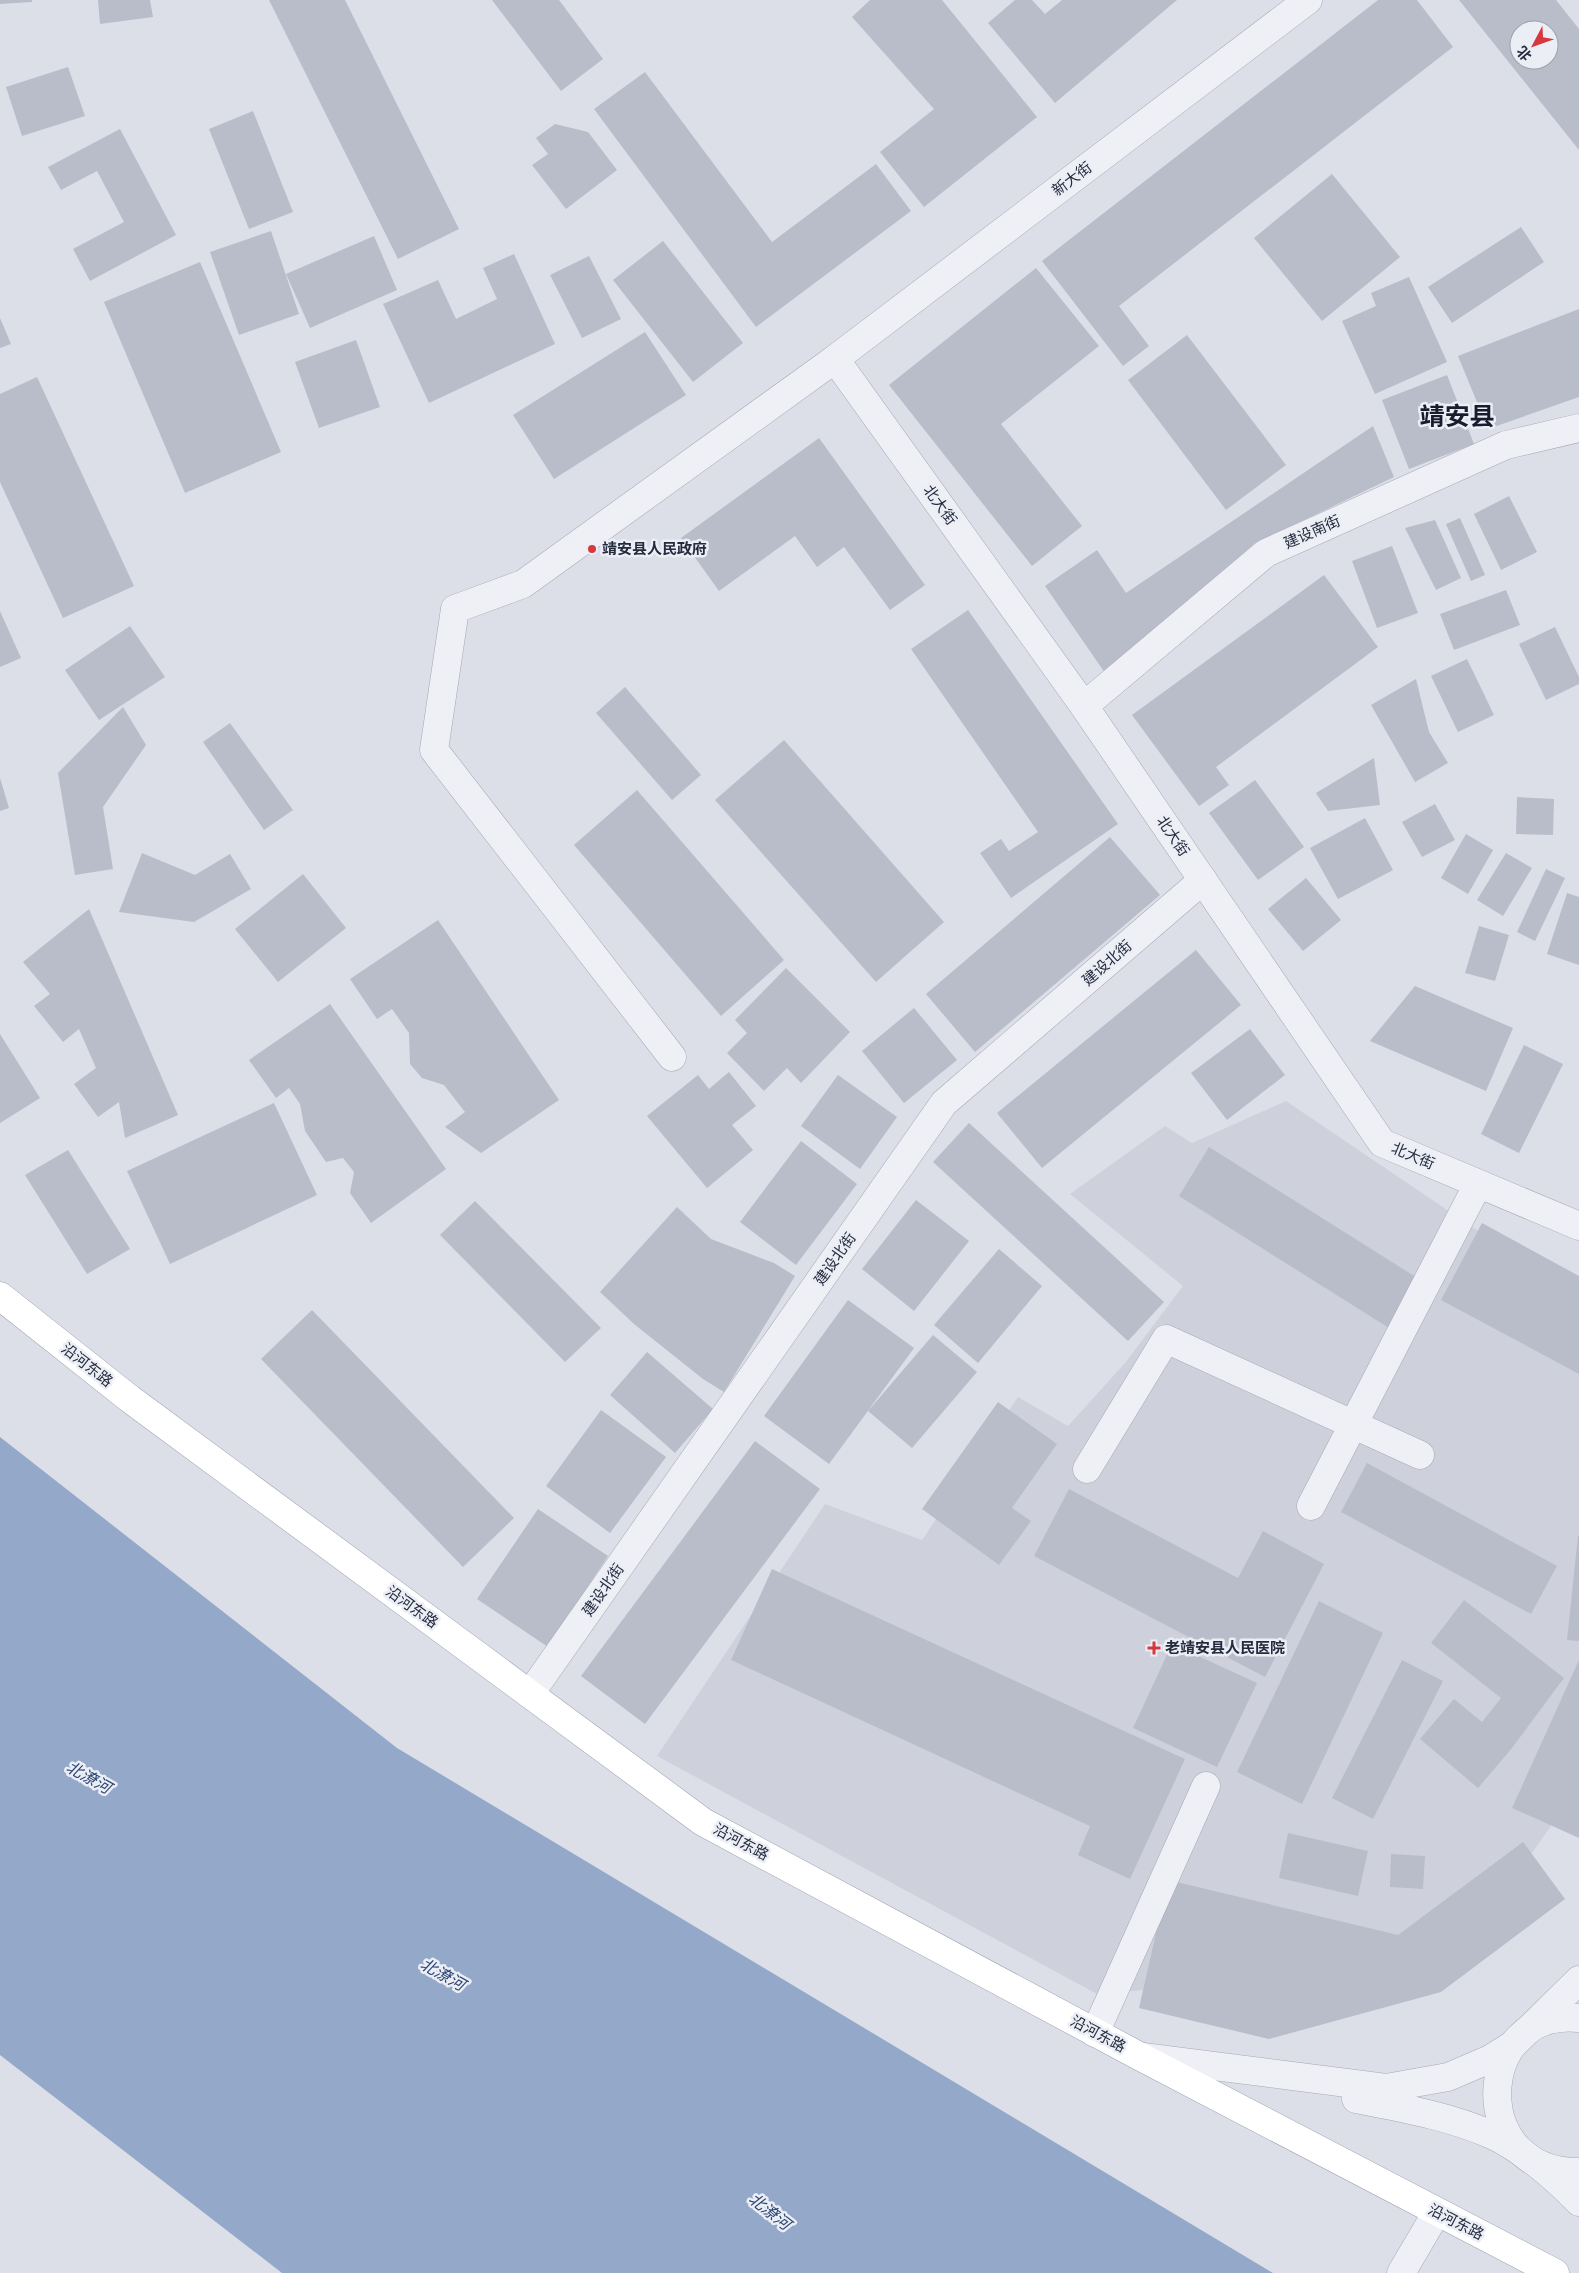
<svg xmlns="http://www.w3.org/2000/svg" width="1579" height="2273" font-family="'Alegreya Sans','Noto Sans SC',sans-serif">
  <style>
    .built { fill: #ced1dc }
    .water { fill: #94a8c9 }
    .building { fill: #b9bdca; fill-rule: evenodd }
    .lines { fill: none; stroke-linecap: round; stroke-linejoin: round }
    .minor-casing { stroke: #a5a9b4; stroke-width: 29 }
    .major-casing { stroke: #9aa2b3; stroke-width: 29 }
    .minor { stroke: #eef0f5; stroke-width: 28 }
    .major { stroke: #fff; stroke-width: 28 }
    .poi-dot { fill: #d5383e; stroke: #ebeef5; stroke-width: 2 }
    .labels { text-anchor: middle; stroke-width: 5; stroke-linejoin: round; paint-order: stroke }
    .street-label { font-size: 15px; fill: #252b3e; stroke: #ebeef5 }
    .poi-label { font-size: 15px; font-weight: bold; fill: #252b3e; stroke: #ebeef5; text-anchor: start }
    .water-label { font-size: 16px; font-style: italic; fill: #2d4573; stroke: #ebeef5 }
    .town-label { font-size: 25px; font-weight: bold; fill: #171d2e; stroke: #ebeef5 }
  </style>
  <rect width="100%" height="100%" fill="#dcdfe7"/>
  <!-- built -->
  <path class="built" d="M1286,1101L1579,1299V1786L1506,1890L1325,1974L1097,1994L657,1756L825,1504L922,1540L1018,1397L1068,1426L1125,1363L1183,1286L1070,1194L1165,1126L1192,1143Z"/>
  <!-- water -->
  <path class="water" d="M0,1437L397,1748L1273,2273H282L0,2055Z"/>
  <!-- building -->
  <g class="building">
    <path d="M0,0H32V2L0,4Z"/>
    <path d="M98,0H150L153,17L100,24Z"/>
    <path d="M269,0H345L459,229L398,259Z"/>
    <path d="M492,0H559L603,59L561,91Z"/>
    <path d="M870,0H942L1037,117L924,207L880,152L934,109L852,17Z"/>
    <path d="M1015,0H1032L1045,14L1062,0H1177L1055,103L988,23Z"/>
    <path d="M1378,0H1417L1453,47L1119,306L1149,346L1123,366L1042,261Z"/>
    <path d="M1459,0H1556L1579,29V150ZM1519,30H1549V60H1519Z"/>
    <path d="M68,67L85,116L22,136L6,87Z"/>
    <path d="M645,72L772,242L876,164L911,211L756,327L594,109Z"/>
    <path d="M253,111L293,212L249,229L209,129Z"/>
    <path d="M555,124L588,132L617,170L566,209L532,165L548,154L536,138Z"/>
    <path d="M120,129L176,235L90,281L73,249L124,222L97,171L61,190L48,167Z"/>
    <path d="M1332,174L1400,257L1322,321L1254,238Z"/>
    <path d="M1521,227L1544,262L1452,323L1428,287Z"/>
    <path d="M271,231L299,314L239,335L210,252Z"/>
    <path d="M374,236L397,290L310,328L286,274Z"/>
    <path d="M663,241L743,343L693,382L613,280Z"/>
    <path d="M514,254L555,344L429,403L383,304L438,280L456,319L497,299L483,268Z"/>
    <path d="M589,256L621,319L582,338L550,275Z"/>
    <path d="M200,262L281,452L185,493L104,302Z"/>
    <path d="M1036,268L1099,346L1001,424L1082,526L1032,566L889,385Z"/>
    <path d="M1409,277L1447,362L1375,394L1342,321L1376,306L1371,293Z"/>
    <path d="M1579,309V397L1488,429L1458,356Z"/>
    <path d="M0,318L11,344L0,348Z"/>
    <path d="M645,332L686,395L554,479L513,415Z"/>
    <path d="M1187,335L1286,465L1226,510L1128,380Z"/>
    <path d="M356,340L380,407L319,428L295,362Z"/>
    <path d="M1447,375L1474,444L1409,469L1382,400Z"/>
    <path d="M37,377L134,586L63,618L0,482V394Z"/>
    <path d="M1373,426L1394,477L1254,544L1105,673L1045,586L1097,550L1126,593Z"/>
    <path d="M819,438L925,585L890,610L844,547L817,567L795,536L719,591L681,538Z"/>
    <path d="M1509,496L1537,552L1501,570L1474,514Z"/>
    <path d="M1460,518L1485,575L1471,581L1446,524Z"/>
    <path d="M1435,520L1461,578L1436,590L1405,528Z"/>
    <path d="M1392,546L1418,613L1377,628L1352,561Z"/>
    <path d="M1324,575L1378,647L1216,767L1229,785L1199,806L1132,715Z"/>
    <path d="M1506,590L1520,625L1454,650L1440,614Z"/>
    <path d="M968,610L1118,824L1011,898L980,853L1001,839L1009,851L1038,832L911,649Z"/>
    <path d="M0,611L21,658L0,667Z"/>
    <path d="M130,626L165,677L99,720L65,670Z"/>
    <path d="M1555,627L1579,677V684L1546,700L1519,644Z"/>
    <path d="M1467,659L1494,715L1458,732L1431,676Z"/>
    <path d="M1416,679L1429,732L1448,763L1415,782L1371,705Z"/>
    <path d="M625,687L701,775L672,800L596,713Z"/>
    <path d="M123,707L146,745L103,807L113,869L75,875L58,773Z"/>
    <path d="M230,723L293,810L264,830L203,742Z"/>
    <path d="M784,740L944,922L876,982L715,800Z"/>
    <path d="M1374,758L1380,805L1328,811L1316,793Z"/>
    <path d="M0,778L9,808L0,811Z"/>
    <path d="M1255,780L1304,847L1258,880L1209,813Z"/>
    <path d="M637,790L784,960L721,1016L574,845Z"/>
    <path d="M1517,797L1554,799L1553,835L1516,834Z"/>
    <path d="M1435,804L1455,840L1422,857L1402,822Z"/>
    <path d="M1365,818L1393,870L1338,899L1310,848Z"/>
    <path d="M1466,834L1493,850L1468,894L1441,878Z"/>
    <path d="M1110,837L1160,895L975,1052L926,994Z"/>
    <path d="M142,853L195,875L230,854L251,889L194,922L119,912Z"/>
    <path d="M1506,853L1532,868L1503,916L1477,900Z"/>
    <path d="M1546,869L1565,878L1535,941L1517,932Z"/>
    <path d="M303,874L346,928L278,982L235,929Z"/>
    <path d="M1306,878L1341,920L1303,951L1268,909Z"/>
    <path d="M1567,893L1579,897V965L1547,954Z"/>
    <path d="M89,909L178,1115L125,1138L119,1102L98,1117L74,1084L96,1068L79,1029L63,1042L34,1006L50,994L23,962Z"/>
    <path d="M438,920L559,1100L481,1153L445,1127L465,1112L444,1085L422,1078L410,1064L409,1033L392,1009L377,1019L350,979Z"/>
    <path d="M1479,926L1509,935L1495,981L1465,973Z"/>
    <path d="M1196,950L1241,1005L1042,1168L997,1113Z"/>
    <path d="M786,968L850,1032L801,1083L787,1068L764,1091L727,1053L747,1033L735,1020Z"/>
    <path d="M1415,986L1513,1028L1486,1091L1370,1041Z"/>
    <path d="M330,1004L446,1169L371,1223L350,1193L354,1172L343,1158L326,1162L305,1131L300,1104L289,1088L276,1098L249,1060Z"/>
    <path d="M914,1008L957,1060L904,1103L862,1051Z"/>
    <path d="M1250,1029L1285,1075L1227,1120L1191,1073Z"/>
    <path d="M0,1034L40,1098L0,1123Z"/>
    <path d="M1524,1045L1563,1064L1519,1153L1481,1134Z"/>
    <path d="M729,1072L756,1106L732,1125L753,1150L707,1188L647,1116L698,1075L709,1089Z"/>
    <path d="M838,1075L897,1117L860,1169L801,1126Z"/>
    <path d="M274,1103L317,1195L170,1264L127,1171Z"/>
    <path d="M969,1123L1164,1302L1128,1341L933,1162Z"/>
    <path d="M801,1141L857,1184L796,1265L740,1222Z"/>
    <path d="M1209,1147L1419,1279L1389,1328L1179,1196Z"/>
    <path d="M68,1150L130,1249L87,1274L25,1175Z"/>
    <path d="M916,1200L969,1241L914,1311L862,1269Z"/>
    <path d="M475,1201L601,1328L565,1362L440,1235Z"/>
    <path d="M677,1207L711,1239L774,1263L795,1276L724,1392L703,1379L634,1324L600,1292Z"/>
    <path d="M1482,1223L1579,1276V1374L1441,1300Z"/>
    <path d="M999,1249L1042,1286L978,1363L934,1325Z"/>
    <path d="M848,1300L914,1348L829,1464L764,1416Z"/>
    <path d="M312,1310L514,1518L463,1567L261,1359Z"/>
    <path d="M933,1335L977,1372L912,1448L868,1411Z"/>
    <path d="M647,1352L713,1409L675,1453L610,1395Z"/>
    <path d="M998,1402L1057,1444L1012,1508L1031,1521L999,1565L922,1509Z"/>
    <path d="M601,1410L666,1457L610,1533L546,1486Z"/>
    <path d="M755,1441L820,1489L645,1724L581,1676Z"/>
    <path d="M1367,1463L1557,1566L1531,1614L1341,1512Z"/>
    <path d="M1069,1489L1238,1578L1263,1531L1324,1564L1265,1677L1034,1556Z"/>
    <path d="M538,1509L608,1556L548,1647L477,1599Z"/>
    <path d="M1578,1536H1579V1641L1567,1640Z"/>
    <path d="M772,1569L1185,1759L1130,1879L1078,1855L1090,1826L731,1660Z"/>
    <path d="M1464,1600L1564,1678L1512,1748L1478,1788L1420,1739L1454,1699L1482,1722L1501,1698L1431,1643Z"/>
    <path d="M1319,1601L1383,1633L1302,1804L1237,1772Z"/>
    <path d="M1172,1644L1257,1683L1217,1767L1133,1728Z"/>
    <path d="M1402,1660L1443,1681L1373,1819L1332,1798Z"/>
    <path d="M1579,1660V1838L1512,1808Z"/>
    <path d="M1288,1833L1368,1851L1358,1896L1279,1878Z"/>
    <path d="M1523,1842L1565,1899L1441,1992L1269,2039L1139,2008L1168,1880L1398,1935Z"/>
    <path d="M1391,1854L1425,1856L1423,1889L1390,1887Z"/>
  </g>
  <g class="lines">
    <defs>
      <g id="minor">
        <path d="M835,359L1084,706L1382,1143L1579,1226"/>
        <path d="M1084,706L1266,553L1506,445L1579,428"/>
        <path d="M672,1057L434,750L455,609L523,584L835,359L1308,0"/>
        <path d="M1087,1469L1166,1339L1420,1455"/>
        <path d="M1311,1506L1478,1184"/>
        <path d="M530,1694L944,1103L1203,880"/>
        <path d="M1579,2018C1475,2007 1465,2173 1579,2172"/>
        <path d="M1095,2033L1206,1786"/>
        <path d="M1143,2057L1386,2088L1448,2077L1490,2059L1514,2044L1579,1980"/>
        <path d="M1356,2099C1402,2108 1449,2116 1492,2135C1521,2148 1557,2179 1579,2202"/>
        <path d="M1401,2273L1437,2212"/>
      </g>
      <path id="major" d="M0,1296L130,1399L703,1822L1139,2056L1555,2273"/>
    </defs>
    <!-- minor casing -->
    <use href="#minor" class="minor-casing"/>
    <!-- major casing -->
    <use href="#major" class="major-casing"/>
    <!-- minor -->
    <use href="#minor" class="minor"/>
    <!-- major -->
    <use href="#major" class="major"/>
  </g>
  <!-- markers -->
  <g class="poi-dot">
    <circle cx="592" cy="549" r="5"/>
    <path d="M1151.5 1640.5h5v5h5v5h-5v5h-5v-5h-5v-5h5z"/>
  </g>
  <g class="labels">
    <!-- street labels -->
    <g class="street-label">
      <text transform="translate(1072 179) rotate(-37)" y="5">新大街</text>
      <text transform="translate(940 505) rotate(54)" y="5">北大街</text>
      <text transform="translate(1312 532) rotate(-24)" y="5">建设南街</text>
      <text transform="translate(1173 836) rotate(56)" y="5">北大街</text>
      <text transform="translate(1107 963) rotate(-41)" y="5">建设北街</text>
      <text transform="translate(1413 1156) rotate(23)" y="5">北大街</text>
      <text transform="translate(835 1259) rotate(-55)" y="5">建设北街</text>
      <text transform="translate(87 1365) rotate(38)" y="5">沿河东路</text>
      <text transform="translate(603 1590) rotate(-55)" y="5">建设北街</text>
      <text transform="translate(412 1607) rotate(36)" y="5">沿河东路</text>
      <text transform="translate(741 1842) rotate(28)" y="5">沿河东路</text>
      <text transform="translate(1098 2034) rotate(28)" y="5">沿河东路</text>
      <text transform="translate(1456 2222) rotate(27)" y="5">沿河东路</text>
    </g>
    <!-- poi labels -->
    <g class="poi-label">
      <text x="602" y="554">靖安县人民政府</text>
      <text x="1165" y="1653">老靖安县人民医院</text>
    </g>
    <!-- water labels -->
    <g class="water-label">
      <text transform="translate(89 1777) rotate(29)" y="6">北潦河</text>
      <text transform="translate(443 1974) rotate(29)" y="6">北潦河</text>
      <text transform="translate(770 2211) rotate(38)" y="6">北潦河</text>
    </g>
    <!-- town labels -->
    <g class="town-label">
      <text x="1457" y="425">靖安县</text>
    </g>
  </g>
  <!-- north arrow -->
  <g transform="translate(1534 45) rotate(229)"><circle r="24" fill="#ebeef5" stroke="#9ca0ac"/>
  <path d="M0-4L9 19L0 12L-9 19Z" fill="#d5383e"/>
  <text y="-8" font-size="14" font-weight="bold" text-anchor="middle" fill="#252b3e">北</text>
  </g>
</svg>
